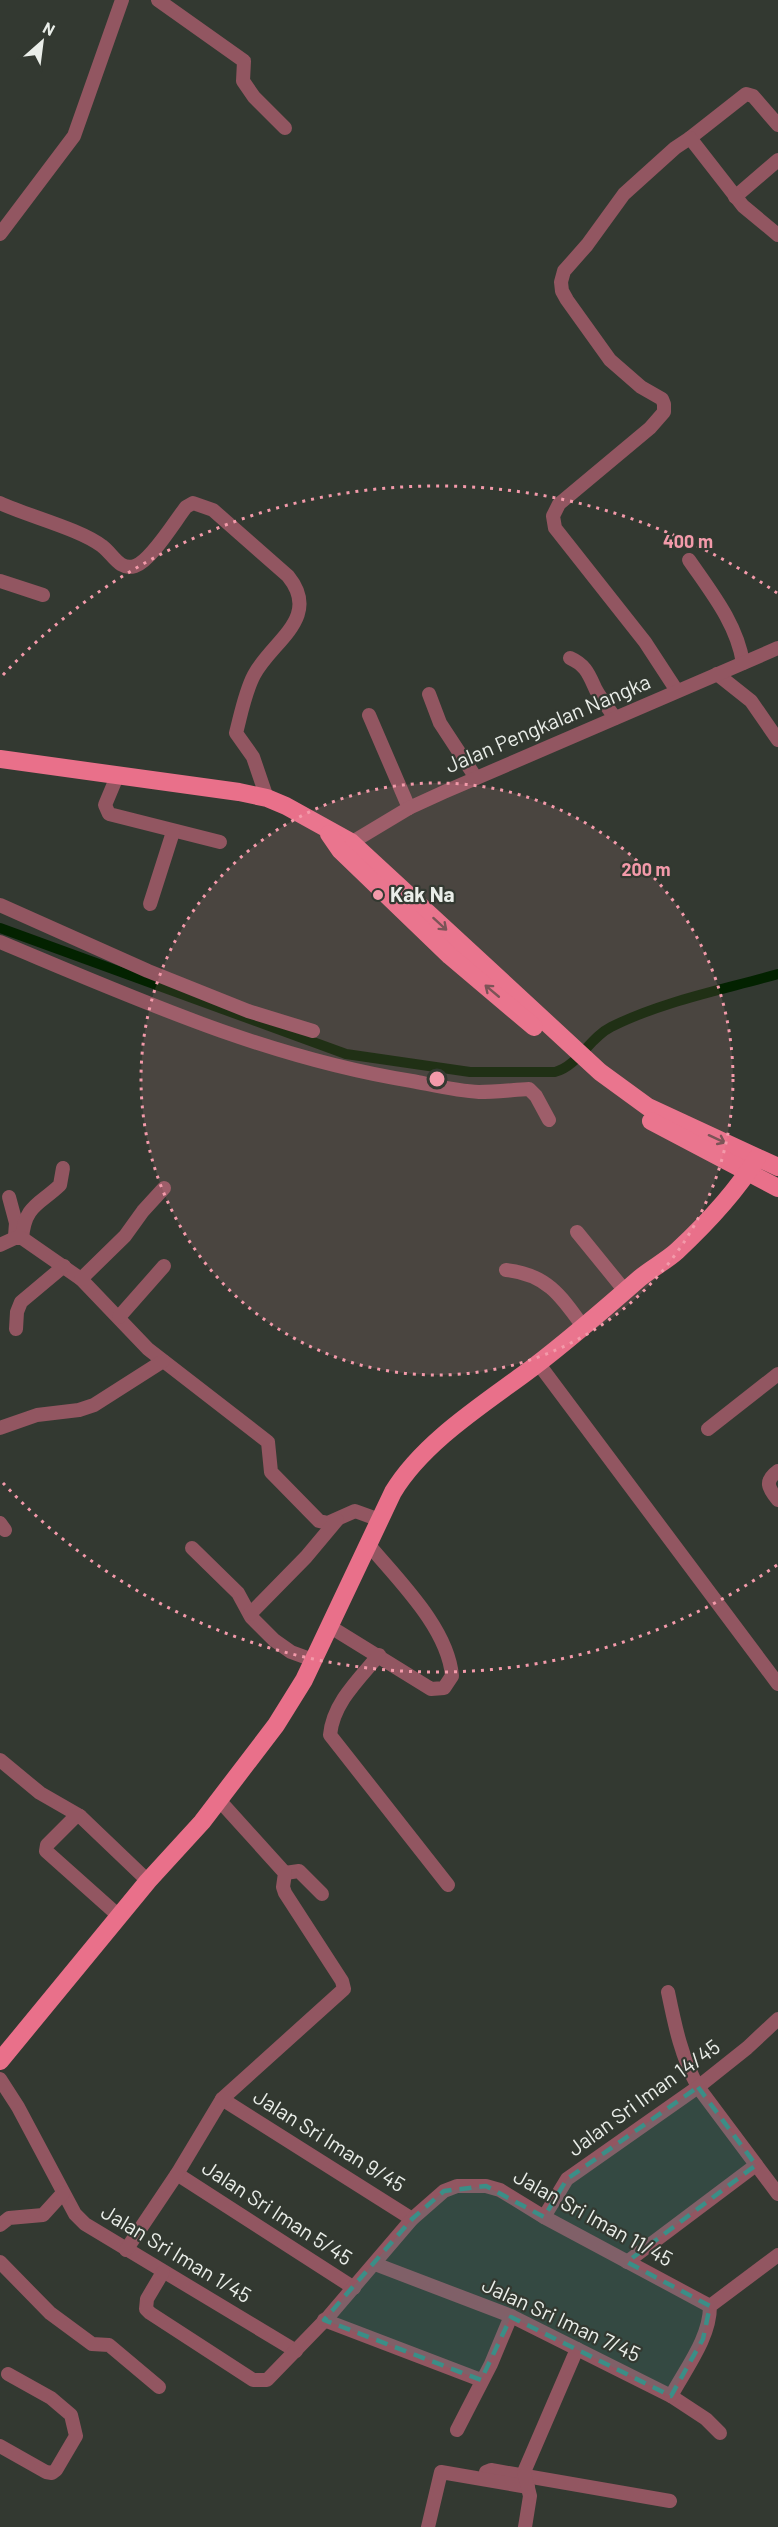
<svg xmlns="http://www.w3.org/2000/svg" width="778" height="2527" font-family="Barlow,sans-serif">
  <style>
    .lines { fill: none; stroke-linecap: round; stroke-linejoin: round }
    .canal { stroke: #032200; stroke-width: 10 }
    .minor { stroke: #925661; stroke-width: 14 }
    .major { stroke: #e9708a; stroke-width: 18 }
    .oneway { stroke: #6a4a4c }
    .marked { fill: #3b8e87; fill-opacity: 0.2; stroke: #3b8e87; stroke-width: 4.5; stroke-dasharray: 12 8; stroke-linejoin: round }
    .ring { fill: none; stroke: #f39aaa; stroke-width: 3; stroke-dasharray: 3 6 }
    .poi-dot { fill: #f39aaa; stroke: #333931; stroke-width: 2 }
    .labels { text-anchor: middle; stroke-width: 4.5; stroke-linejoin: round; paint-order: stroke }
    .street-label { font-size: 21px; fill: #eaeee9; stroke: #333931 }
    .poi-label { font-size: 21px; font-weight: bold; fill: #eaeee9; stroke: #333931; text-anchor: start }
    .centre { fill: #f39aaa; stroke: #333931; stroke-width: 3 }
    .ring-label { font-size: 18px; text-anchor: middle; font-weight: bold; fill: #f39aaa; stroke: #333931; stroke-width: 4.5; stroke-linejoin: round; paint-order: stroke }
  </style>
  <rect width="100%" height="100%" fill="#333931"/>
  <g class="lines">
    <!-- canal -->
    <path class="canal" d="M0,928L346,1054L470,1072H555C578,1066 589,1038 611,1027C663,1001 722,990 778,974"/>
    <!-- minor -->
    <g class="minor">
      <path d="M158,0L244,61L243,81L254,97L285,128"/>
      <path d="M690,138L746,94L753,96L778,125"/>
      <path d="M735,197L778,160"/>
      <path d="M0,234L74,136L122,0"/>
      <path d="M0,503C28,516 80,529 102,546C113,554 119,571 135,566C151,561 175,521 186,507L193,503L213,510L288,576C322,618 272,641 254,675C245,692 241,714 236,733L253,757L267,798"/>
      <path d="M689,560C711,592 737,624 743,663"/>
      <path d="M0,581L43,595"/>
      <path d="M570,658C586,665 589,675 596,690C601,699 609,709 615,718"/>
      <path d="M717,674L751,701L778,740"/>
      <path d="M677,691L645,642L555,528L553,516L559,504L650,428L664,412V404L662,399L641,387L610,360L567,300L562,291L561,282L564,271L587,245L624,194L675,148L690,138L743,206L778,235"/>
      <path d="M429,694L440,723L476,778"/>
      <path d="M369,715L409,808"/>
      <path d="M118,774L105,805L109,814L220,842"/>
      <path d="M344,847L409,808L444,792L778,648"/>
      <path d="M150,904L173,832"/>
      <path d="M0,905L148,971L248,1011L313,1031"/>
      <path d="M0,942C134,998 267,1058 412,1081C433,1085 457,1091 479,1092C495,1092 512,1090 529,1089L536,1096L549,1120"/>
      <path d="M9,1197L16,1223L15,1236"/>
      <path d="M577,1232L625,1291"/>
      <path d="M22,1238C25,1205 39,1205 60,1185L63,1168"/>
      <path d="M0,1245L15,1238H22L81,1279L148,1349L268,1442L271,1472L319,1521L328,1523L355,1511L380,1520"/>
      <path d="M506,1270C547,1274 562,1297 584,1328"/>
      <path d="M81,1279L125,1236L143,1211L164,1188"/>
      <path d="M119,1317L164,1266"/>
      <path d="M16,1329L17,1312L21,1302L64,1266"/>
      <path d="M538,1363L778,1684"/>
      <path d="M0,1428L37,1415L79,1410L94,1405L163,1361"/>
      <path d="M708,1429L778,1374"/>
      <path d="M778,1471C764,1481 768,1488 778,1500"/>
      <path d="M0,1523L5,1530"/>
      <path d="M192,1548L238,1593L251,1617L274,1640L291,1652L313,1660"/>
      <path d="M250,1614L306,1557L337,1520"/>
      <path d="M329,1626L431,1689L444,1688L452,1676C448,1628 398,1580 368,1544"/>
      <path d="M379,1655C359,1679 333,1703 330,1735L448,1885"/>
      <path d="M0,1760L40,1793L80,1816"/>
      <path d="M285,1873L299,1871L322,1894"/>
      <path d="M120,1917L46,1851L47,1845L76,1816H80L148,1881"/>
      <path d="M668,1992C675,2026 681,2056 698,2087L778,2194"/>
      <path d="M0,2079L18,2107L75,2214L85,2224L296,2351"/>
      <path d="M222,2099L412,2219"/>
      <path d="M177,2174L354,2288"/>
      <path d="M544,2217L567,2179L698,2087L747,2048L778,2019"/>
      <path d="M0,2225L9,2218L43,2215L63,2193"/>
      <path d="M126,2250L177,2174L222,2099L344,1989L342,1981L285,1893L283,1887L285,1873L219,1800"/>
      <path d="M0,2262L50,2313L92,2344L109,2345L159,2387"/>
      <path d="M627,2262L756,2165"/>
      <path d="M375,2264L511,2316L671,2396L706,2419L720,2433"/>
      <path d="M163,2272L147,2299L146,2309L150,2313L253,2380H267L329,2316L412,2219L444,2191L457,2186H486L500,2190L544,2217L710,2306"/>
      <path d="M324,2320L481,2380"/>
      <path d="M671,2396C686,2368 710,2338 710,2306L778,2255"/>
      <path d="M457,2430L491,2364L511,2316"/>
      <path d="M0,2446L46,2472L52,2473L56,2470L76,2436L71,2415L51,2398L8,2374"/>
      <path d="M485,2479L486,2472L491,2470L670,2501"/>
      <path d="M428,2527L441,2472L528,2487"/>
      <path d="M525,2527L530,2496L524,2472L577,2349"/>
    </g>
    <!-- major -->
    <g class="major">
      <path d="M0,759L239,792L267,798L286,806L351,842L600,1072L648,1107L778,1167"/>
      <path d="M329,834L340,850L450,956L534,1027"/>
      <path d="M651,1121L778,1188"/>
      <path d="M0,2061L148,1881L202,1822L276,1725L304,1680L393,1492C422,1444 479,1407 524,1374C565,1344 602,1311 640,1278C652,1268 666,1261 677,1251C707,1223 736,1192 757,1158"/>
    </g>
  </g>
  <!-- one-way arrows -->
  <defs><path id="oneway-shaft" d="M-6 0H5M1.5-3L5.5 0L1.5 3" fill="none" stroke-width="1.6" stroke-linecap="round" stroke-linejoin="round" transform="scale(1.5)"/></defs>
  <g class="oneway">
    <use href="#oneway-shaft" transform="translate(440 924) rotate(42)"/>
    <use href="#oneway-shaft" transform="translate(492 991) rotate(-140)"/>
    <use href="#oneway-shaft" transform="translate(717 1139) rotate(25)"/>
  </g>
  <!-- marked area -->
  <path class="marked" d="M698,2087L756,2165L627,2262L710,2306L703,2339L671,2396L511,2317L481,2380L324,2320L412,2219L444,2191L486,2186L544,2217L567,2179Z"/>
  <!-- distance rings -->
  <circle cx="437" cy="1079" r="296" fill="#f39aaa" fill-opacity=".12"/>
  <g class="ring">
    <circle cx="437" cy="1079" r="296"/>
    <path d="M777 1565A593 593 0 0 1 3 1483M3 675A593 593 0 0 1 777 593"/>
  </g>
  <!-- markers -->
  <circle class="poi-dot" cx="378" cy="895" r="6"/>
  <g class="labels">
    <!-- street labels -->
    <g class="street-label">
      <text transform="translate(548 724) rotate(-23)" y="7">Jalan Pengkalan Nangka</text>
      <text transform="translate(644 2098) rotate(-36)" y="7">Jalan Sri Iman 14/45</text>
      <text transform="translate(329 2141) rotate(32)" y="7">Jalan Sri Iman 9/45</text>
      <text transform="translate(277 2213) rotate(33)" y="7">Jalan Sri Iman 5/45</text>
      <text transform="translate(593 2218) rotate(29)" y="7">Jalan Sri Iman 11/45</text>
      <text transform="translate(176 2254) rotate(31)" y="7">Jalan Sri Iman 1/45</text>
      <text transform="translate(561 2320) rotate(25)" y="7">Jalan Sri Iman 7/45</text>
    </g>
    <!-- poi labels -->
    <g class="poi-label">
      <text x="390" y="902">Kak Na</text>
    </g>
  </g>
  <circle cx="437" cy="1079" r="9" class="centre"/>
  <g class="ring-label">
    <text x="688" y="548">400 m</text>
    <text x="646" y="876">200 m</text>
  </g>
  <!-- north arrow -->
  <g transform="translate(42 42) rotate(28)" stroke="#333931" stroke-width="4.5" paint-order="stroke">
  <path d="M0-4.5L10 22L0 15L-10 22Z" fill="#eaeee9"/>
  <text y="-9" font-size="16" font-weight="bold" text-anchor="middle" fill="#eaeee9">N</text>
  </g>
</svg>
